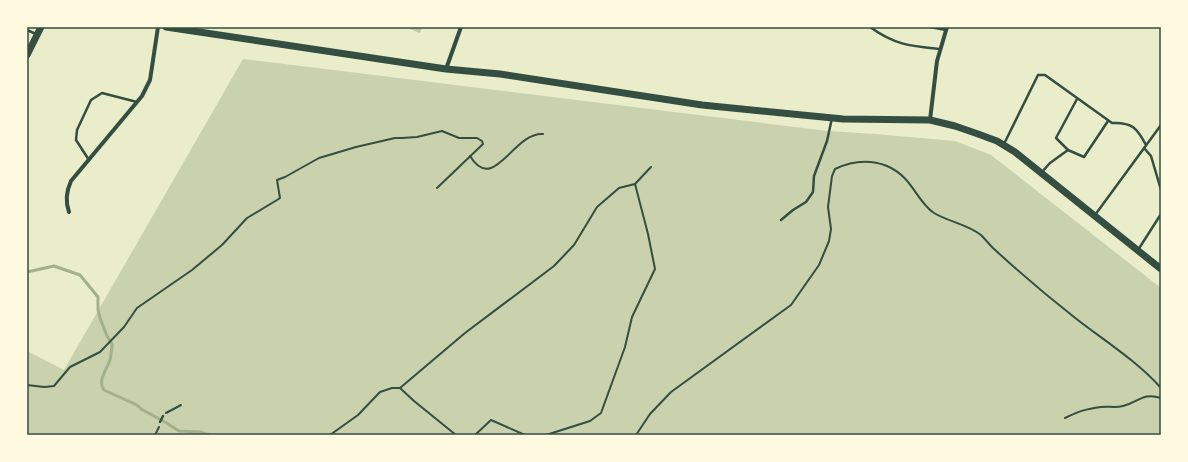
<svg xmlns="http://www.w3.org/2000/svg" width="1188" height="462" font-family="'IBM Plex Sans',sans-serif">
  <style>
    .green { fill: #cad2ad }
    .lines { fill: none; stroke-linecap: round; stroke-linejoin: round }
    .stream { stroke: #a3b18a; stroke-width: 3 }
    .building { fill: #bcc5a7 }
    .path { stroke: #344e41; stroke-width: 2 }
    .service { stroke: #344e41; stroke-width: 2.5 }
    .minor { stroke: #344e41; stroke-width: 4 }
    .tertiary { stroke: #344e41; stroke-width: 7 }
    .neatline { fill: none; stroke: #344e41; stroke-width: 1.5 }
  </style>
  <rect width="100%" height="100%" fill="#e9edc9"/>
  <!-- green -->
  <path class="green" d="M243,59L828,131L875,134L955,141L991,155L1161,288V435H27V351L64,370Z"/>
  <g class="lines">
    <!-- stream -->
    <path class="stream" d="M27,272L54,266L80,275L98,297V310L100,318L107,336L112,344C112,349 111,355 110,360C107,369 97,381 104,390L137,405L141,409L165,422L179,431L200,432L210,435"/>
  </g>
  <!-- building -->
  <path class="building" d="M405,27H422L420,33Z"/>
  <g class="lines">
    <!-- path -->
    <g class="path">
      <path d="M470,156C494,195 513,132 543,134"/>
      <path d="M27,385L44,387L54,386L70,367L100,352L124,327L137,308L192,270L222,245L247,218L277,200L280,198L277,180L285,177L319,158L356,147L395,138H402L417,137L442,131L459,138H477L482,141L483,144L437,188"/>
      <path d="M400,388L465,333L554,266L574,245L597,207L619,188L635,184L651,167"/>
      <path d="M166,413L181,405"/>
      <path d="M1065,418C1079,411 1086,409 1101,407C1108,406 1115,408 1123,406C1139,402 1143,392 1161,398"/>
      <path d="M155,435L159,427"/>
      <path d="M330,435L358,415L380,392L392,388H400L414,401L456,435"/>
      <path d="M475,435L491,420L525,435"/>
      <path d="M546,435L590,421L601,413L625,347L632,317L655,269L648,234L635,184"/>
      <path d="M636,435L650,414L671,392L791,305L819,265L829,241L831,229L828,207L832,176L835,169C852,161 869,159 887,166C913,177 916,201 934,213C949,222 967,224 981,235C985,239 989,244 993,248C1019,272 1046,295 1074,317C1103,340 1136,360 1161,388"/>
    </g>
    <!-- service -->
    <g class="service">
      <path d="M870,27C895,45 910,46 940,49"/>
      <path d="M930,27L946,30"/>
      <path d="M27,30L36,34"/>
      <path d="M1004,144L1038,75H1045L1112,123C1132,122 1137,128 1146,145"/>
      <path d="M1144,148L1151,156L1161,190"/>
      <path d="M1068,150L1084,157L1108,121"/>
      <path d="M89,160L76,140L77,130L91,100L102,93L137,102"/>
      <path d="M1041,173L1050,163L1068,150L1056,138L1077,99"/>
      <path d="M1095,215L1161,125"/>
      <path d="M781,220L793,210L806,202L813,192L814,176L827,141L832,118"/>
      <path d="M1138,250L1161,214"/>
      <path d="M160,422L163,416"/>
    </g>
    <!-- minor -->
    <g class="minor">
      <path d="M446,69L461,27"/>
      <path d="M930,120L937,61L947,27"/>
      <path d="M69,212C65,201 66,192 71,181L142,96L150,80L158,27"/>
    </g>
    <!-- tertiary -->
    <g class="tertiary">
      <path d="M166,27L446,69L500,74L702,105L843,119L930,120L955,126L978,134L997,141L1015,152L1161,269"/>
      <path d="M27,55L41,27"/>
    </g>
  </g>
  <!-- border -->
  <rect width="1188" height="462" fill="none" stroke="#fefae0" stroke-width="56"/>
  <rect x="28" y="28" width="1132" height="406" class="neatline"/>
</svg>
